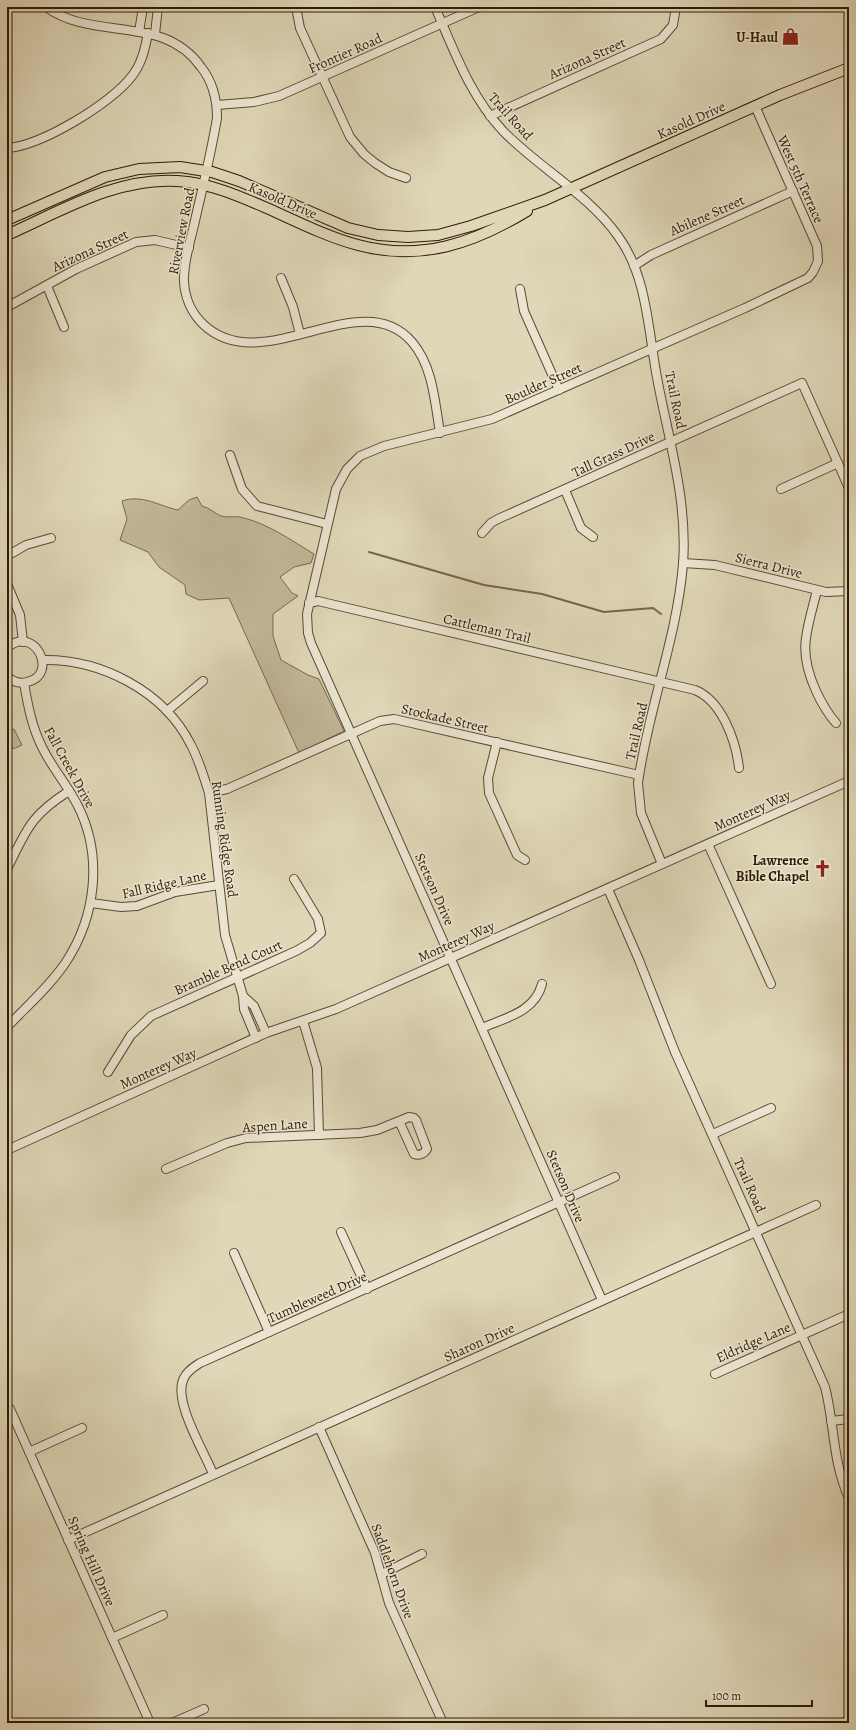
<svg xmlns="http://www.w3.org/2000/svg" width="856" height="1730" font-family="Alegreya,serif">
  <style>
    .green { fill: #c1b799; stroke: #78684e }
    .lines { fill: none; stroke-linecap: round; stroke-linejoin: round }
    .stream { stroke: #76654a; stroke-width: 2 }
    .minor-casing { stroke: #5c4930; stroke-width: 10 }
    .major-casing { stroke: #301a02; stroke-width: 12 }
    .minor { stroke: #eae5d1; stroke-width: 8 }
    .major { stroke: #dfd7b8; stroke-width: 10 }
    .labels { text-anchor: middle; stroke-width: 3; stroke-linejoin: round; paint-order: stroke }
    .poi-label { font-size: 14px; font-weight: bold; fill: #301a02; stroke: #eae5d1; text-anchor: end }
    .street-label { font-size: 14px; fill: #301a02; stroke: #eae5d1 }
  </style>
  <rect width="100%" height="100%" fill="#dfd7b8"/>
  <filter id="stains"><feTurbulence type="fractalNoise" baseFrequency=".005" numOctaves="4"/><feColorMatrix values="0 0 0 0 .2 0 0 0 0 .09 0 0 0 0 .02 0 0 0 .5 -.17"/></filter>
  <radialGradient id="worn" r=".72"><stop offset=".6" stop-color="#630" stop-opacity="0"/><stop offset="1" stop-color="#630" stop-opacity=".3"/></radialGradient>
  <!-- green -->
  <g class="green">
    <path d="M197,497L202,506C210,508 214,513 221,516C227,518 234,516 240,517C267,523 291,540 314,554L311,563L294,567L280,577L292,593L298,596L273,614V636L281,660L308,675L319,679L344,731L299,753L229,598L199,600L186,594L185,585L159,567L148,552L120,540L127,519L122,501C142,494 159,506 178,510L189,500Z"/>
    <path d="M14,729L22,745L13,749L7,732Z"/>
  </g>
  <g class="lines">
    <!-- stream -->
    <path class="stream" d="M369,552L484,585L542,594L604,612L653,608L661,614"/>
    <defs>
      <g id="minor">
        <path d="M46,7C94,42 163,13 201,67C213,82 217,99 217,118C211,154 202,190 194,225C190,243 183,263 184,282C185,298 192,314 204,325C263,380 361,282 412,342C433,366 435,403 440,433"/>
        <path d="M296,7L300,28L350,137L364,154L375,163L389,172L406,178"/>
        <path d="M435,7C454,50 470,96 503,131C539,168 588,194 618,236C646,274 648,326 656,372C667,435 688,498 683,564C677,638 648,709 638,783L641,813L662,864"/>
        <path d="M139,32L143,7"/>
        <path d="M155,34L158,7"/>
        <path d="M217,105L254,102L279,96L479,7"/>
        <path d="M490,116L661,39L673,25L676,7"/>
        <path d="M7,148C41,146 112,103 132,76C142,63 145,49 148,33"/>
        <path d="M634,266L651,255L793,191"/>
        <path d="M281,278L293,307L300,334"/>
        <path d="M47,286L64,327"/>
        <path d="M520,289L524,311L559,390"/>
        <path d="M7,307L76,269L136,242L155,240L189,248"/>
        <path d="M230,455L242,489L257,506L327,524"/>
        <path d="M781,489L838,463"/>
        <path d="M565,490L581,528L593,537"/>
        <path d="M482,533L491,523L498,519L802,383L849,488"/>
        <path d="M7,556L26,545L51,538"/>
        <path d="M683,563L715,565L826,592L849,591"/>
        <path d="M7,584L20,615L23,642"/>
        <path d="M817,590C807,632 797,649 816,691C822,704 827,713 836,723"/>
        <path d="M309,603L318,601L695,690C722,701 736,741 739,768"/>
        <path d="M7,648C34,623 60,675 27,682C19,684 12,681 7,676"/>
        <path d="M43,660C101,659 164,691 191,745C199,760 204,777 209,793L225,935L243,996L244,1009L256,1038"/>
        <path d="M167,711L203,681"/>
        <path d="M497,742L488,778L489,793L517,855L525,860"/>
        <path d="M209,793L227,789L380,721L394,719L639,775"/>
        <path d="M708,844L771,984"/>
        <path d="M7,869C27,829 30,816 69,791"/>
        <path d="M608,889L639,960L675,1052L825,1387C835,1425 832,1461 849,1498"/>
        <path d="M91,903L121,907L137,906L175,892L219,885"/>
        <path d="M243,996L254,1006L266,1033"/>
        <path d="M303,1021L317,1068L319,1135"/>
        <path d="M7,1027C27,1006 50,986 66,962C96,916 103,856 78,806C68,786 53,769 43,749C32,728 28,706 24,683"/>
        <path d="M482,1028C505,1018 535,1012 542,984"/>
        <path d="M108,1072L131,1035L151,1016L296,951L310,943L321,933L318,919L294,879"/>
        <path d="M713,1134L771,1108"/>
        <path d="M7,1150L266,1033L336,1009L849,781"/>
        <path d="M166,1169L227,1143L246,1138L360,1133L377,1130L409,1117L414,1118L416,1120L427,1149C424,1154 419,1156 414,1154L399,1121"/>
        <path d="M341,1232L367,1289"/>
        <path d="M234,1253L269,1332"/>
        <path d="M602,1300L311,643L308,633L307,614L336,489L347,469L360,456L384,446L492,419L745,308L808,278L813,272L818,261L817,246L755,106"/>
        <path d="M715,1374L849,1314"/>
        <path d="M10,1409L150,1723"/>
        <path d="M831,1421L849,1419"/>
        <path d="M319,1427L375,1553L389,1603L443,1723"/>
        <path d="M29,1452L82,1428"/>
        <path d="M213,1474C204,1451 172,1400 184,1378C187,1371 194,1367 200,1363L615,1177"/>
        <path d="M68,1540L816,1205"/>
        <path d="M382,1574L422,1554"/>
        <path d="M112,1638L163,1615"/>
        <path d="M172,1723L204,1709"/>
        <path d="M843,1723L849,1720"/>
      </g>
      <g id="major">
        <path d="M7,220L105,177L139,169L180,167L212,172L239,181L348,228L378,235L408,237L438,235L471,226L545,200L780,95L849,68"/>
        <path d="M7,235C61,211 117,177 177,181C210,183 239,196 269,209C298,222 328,237 358,245C421,262 474,243 527,211"/>
      </g>
    </defs>
    <!-- minor casing -->
    <use href="#minor" class="minor-casing"/>
    <!-- major casing -->
    <use href="#major" class="major-casing"/>
    <!-- minor -->
    <use href="#minor" class="minor"/>
    <!-- major -->
    <use href="#major" class="major"/>
  </g>
  <!-- icons -->
  <defs>
    <symbol id="shop-bare" viewBox="-9 -9 18 18"><path d="M-5-2.5h2.3a2.7 3.5 0 0 1 5.4 0H5L5.5 6h-11ZM-1.5-2.5h3a1.5 2.3 0 0 0-3 0Z" fill="#8f2418" stroke="#eae5d1" stroke-width="2.5" paint-order="stroke"/></symbol>
    <symbol id="church-bare" viewBox="-9 -9 18 18"><path d="M-1.2-6h2.4v3.5h3.3v2.4h-3.3V6h-2.4V-.1h-3.3v-2.4h3.3Z" fill="#8f2418" stroke="#eae5d1" stroke-width="2.5" paint-order="stroke"/></symbol>
  </defs>
  <g fill-rule="evenodd">
    <use href="#shop-bare" x="778" y="24" width="25" height="25"/>
    <use href="#church-bare" x="810" y="856" width="25" height="25"/>
  </g>
  <g class="labels">
    <!-- poi labels -->
    <g class="poi-label">
      <text x="778" y="42">U-Haul</text>
      <text x="809" y="865">Lawrence<tspan x="809" dy="16">Bible Chapel</tspan></text>
    </g>
    <!-- street labels -->
    <g class="street-label">
      <text transform="translate(345 53) rotate(-24)" y="5">Frontier Road</text>
      <text transform="translate(587 58) rotate(-24)" y="5">Arizona Street</text>
      <text transform="translate(511 116) rotate(48)" y="5">Trail Road</text>
      <text transform="translate(691 120) rotate(-24)" y="5">Kasold Drive</text>
      <text transform="translate(801 179) rotate(66)" y="5">West 5th Terrace</text>
      <text transform="translate(283 200) rotate(23)" y="5">Kasold Drive</text>
      <text transform="translate(707 215) rotate(-24)" y="5">Abilene Street</text>
      <text transform="translate(181 231) rotate(-79)" y="5">Riverview Road</text>
      <text transform="translate(90 250) rotate(-25)" y="5">Arizona Street</text>
      <text transform="translate(543 383) rotate(-24)" y="5">Boulder Street</text>
      <text transform="translate(676 400) rotate(78)" y="5">Trail Road</text>
      <text transform="translate(613 454) rotate(-25)" y="5">Tall Grass Drive</text>
      <text transform="translate(769 565) rotate(14)" y="5">Sierra Drive</text>
      <text transform="translate(487 628) rotate(13)" y="5">Cattleman Trail</text>
      <text transform="translate(445 718) rotate(13)" y="5">Stockade Street</text>
      <text transform="translate(636 731) rotate(-77)" y="5">Trail Road</text>
      <text transform="translate(70 767) rotate(61)" y="5">Fall Creek Drive</text>
      <text transform="translate(752 810) rotate(-24)" y="5">Monterey Way</text>
      <text transform="translate(225 839) rotate(82)" y="5">Running Ridge Road</text>
      <text transform="translate(164 884) rotate(-13)" y="5">Fall Ridge Lane</text>
      <text transform="translate(435 889) rotate(66)" y="5">Stetson Drive</text>
      <text transform="translate(456 941) rotate(-24)" y="5">Monterey Way</text>
      <text transform="translate(228 967) rotate(-24)" y="5">Bramble Bend Court</text>
      <text transform="translate(158 1068) rotate(-24)" y="5">Monterey Way</text>
      <text transform="translate(275 1125) rotate(-4)" y="5">Aspen Lane</text>
      <text transform="translate(750 1185) rotate(66)" y="5">Trail Road</text>
      <text transform="translate(566 1186) rotate(67)" y="5">Stetson Drive</text>
      <text transform="translate(317 1297) rotate(-24)" y="5">Tumbleweed Drive</text>
      <text transform="translate(479 1342) rotate(-24)" y="5">Sharon Drive</text>
      <text transform="translate(753 1342) rotate(-24)" y="5">Eldridge Lane</text>
      <text transform="translate(92 1561) rotate(66)" y="5">Spring Hill Drive</text>
      <text transform="translate(393 1571) rotate(70)" y="5">Saddlehorn Drive</text>
    </g>
  </g>
  <!-- margin -->
  <rect width="856" height="1730" fill="none" stroke="#dfd7b8" stroke-width="24"/>
  <rect x="8" y="8" width="840" height="1714" fill="none" stroke="#301a02" stroke-width="2"/>
  <rect x="12" y="12" width="832" height="1706" fill="none" stroke="#301a02"/>
  <!-- scale -->
  <path d="M706 1700v6h106v-6" fill="none" stroke="#301a02" stroke-width="2"/>
  <text x="712" y="1700" font-size="12" fill="#301a02" stroke="#eae5d1" stroke-width="3" paint-order="stroke">100 m</text>
  <rect width="100%" height="100%" filter="url(#stains)"/>
  <rect width="100%" height="100%" fill="url(#worn)"/>
</svg>
